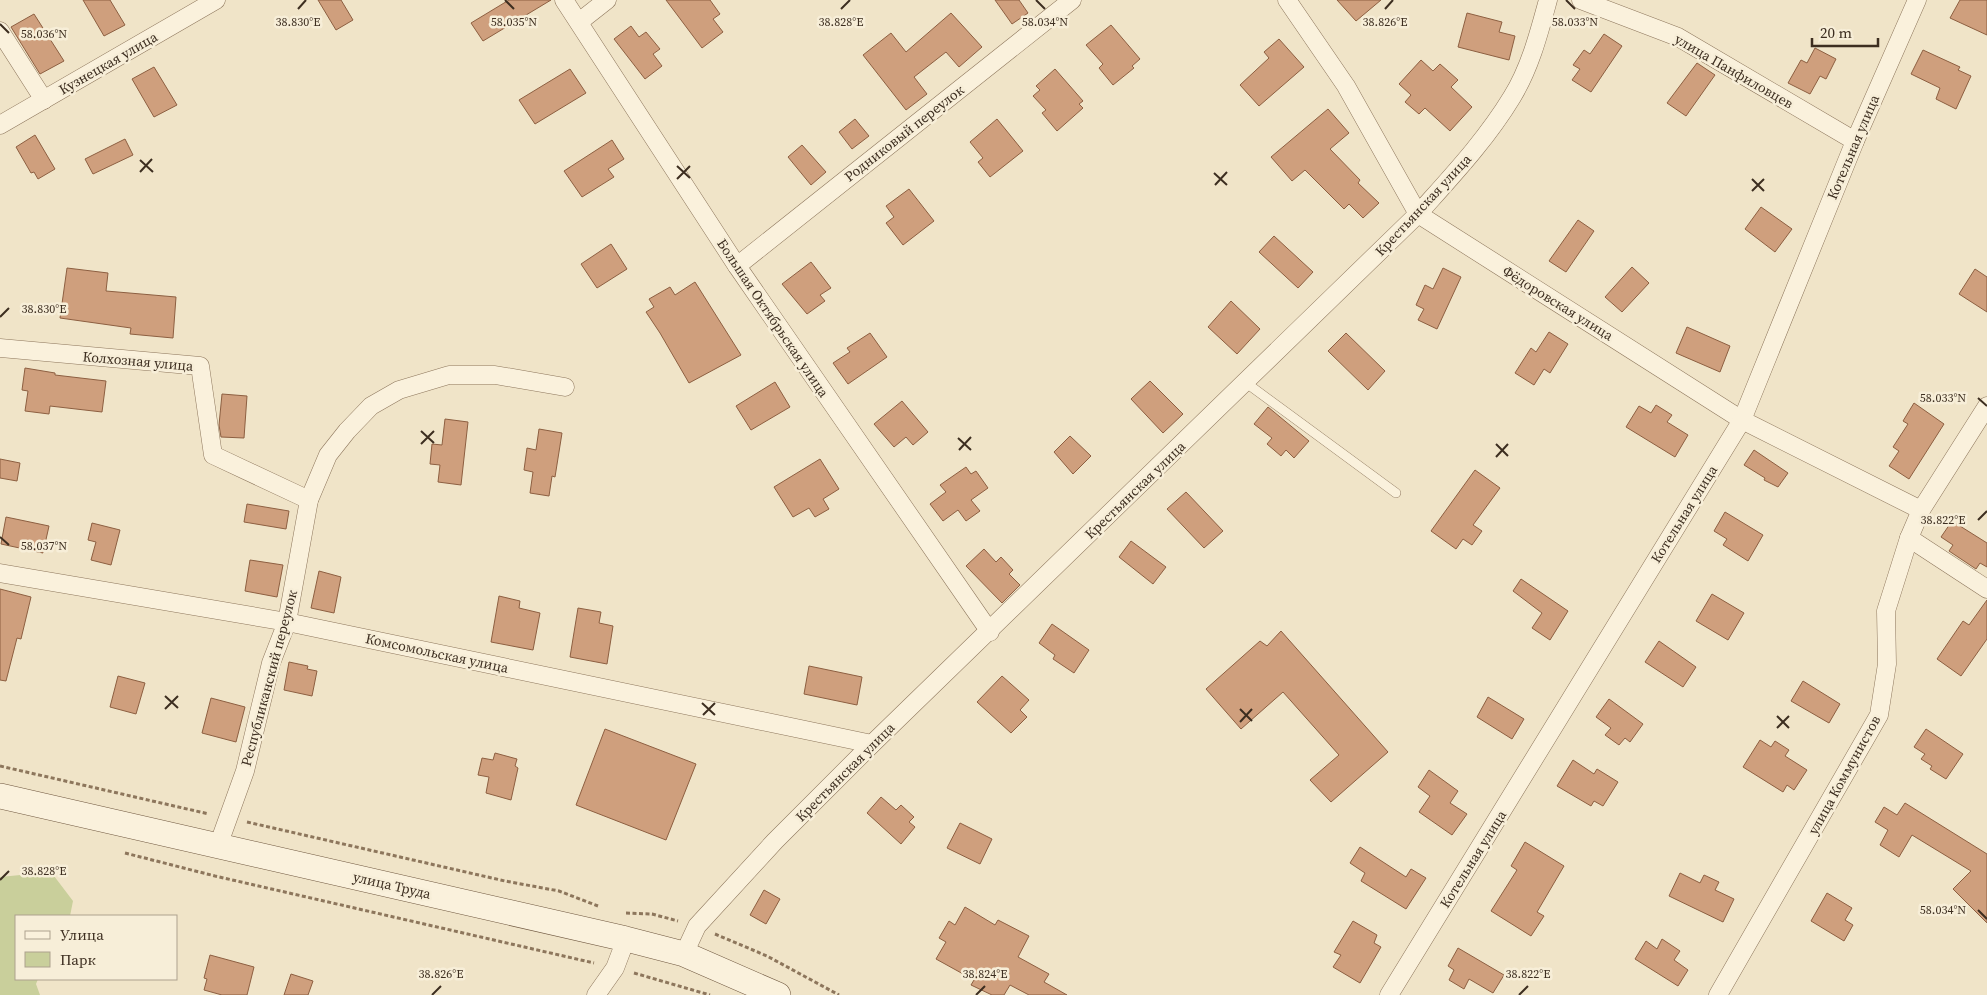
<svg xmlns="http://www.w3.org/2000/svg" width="1987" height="995" font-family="'Source Serif 4',serif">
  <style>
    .green { fill: #c9cf9b }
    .building { fill: #cf9f7d; stroke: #8d5f41 }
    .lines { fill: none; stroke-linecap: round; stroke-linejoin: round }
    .lane-casing { stroke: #8d765c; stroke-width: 10 }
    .street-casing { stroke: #8d765c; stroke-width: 19 }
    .secondary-casing { stroke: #6f573f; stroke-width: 26 }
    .path { stroke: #8d765c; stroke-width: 3; stroke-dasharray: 4 2.5; stroke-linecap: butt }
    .lane { stroke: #faf1dc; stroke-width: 9 }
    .street { stroke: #faf1dc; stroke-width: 18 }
    .secondary { stroke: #faf1dc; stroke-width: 25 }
    .ticks { fill: none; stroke: #3d2e20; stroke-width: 2 }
    .labels { text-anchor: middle; stroke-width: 5; stroke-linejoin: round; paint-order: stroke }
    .street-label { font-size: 14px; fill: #3d2e20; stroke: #f7eed8 }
    .ticks-label { font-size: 12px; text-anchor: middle; fill: #3d2e20; stroke: #f7eed8; stroke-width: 5; stroke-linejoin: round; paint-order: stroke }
  </style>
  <rect width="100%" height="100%" fill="#f0e4c8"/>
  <!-- green -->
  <path class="green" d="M51,872L73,901L70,916H16V979H38L36,984L40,995H0V877Z"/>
  <!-- building -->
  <g class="building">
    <path d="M83,0H110L125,25L104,36Z"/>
    <path d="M318,0H341L353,20L336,30Z"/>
    <path d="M509,0H551L483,41L471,23Z"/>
    <path d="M666,0H710L720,14L713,19L723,32L702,48Z"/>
    <path d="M995,0H1019L1028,13L1012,24Z"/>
    <path d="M1337,0H1381L1356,21Z"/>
    <path d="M1960,0H1987V35L1950,18Z"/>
    <path d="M951,13L982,47L959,67L946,52L914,77L927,94L906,110L863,55L891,33L906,52Z"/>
    <path d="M1467,13L1502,22L1499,32L1515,36L1509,60L1458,47Z"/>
    <path d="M34,14L64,61L40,74L11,27Z"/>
    <path d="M1111,25L1140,59L1132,66L1134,68L1113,85L1099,68L1103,64L1086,45Z"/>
    <path d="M631,26L639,37L646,32L660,49L653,54L662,66L645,79L614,39Z"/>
    <path d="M1604,34L1622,46L1591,92L1572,80L1580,69L1573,65L1584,50L1590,54Z"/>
    <path d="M1279,39L1304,67L1259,106L1240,85L1269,58L1264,52Z"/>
    <path d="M1815,48L1836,59L1826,79L1820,76L1810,94L1788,83L1801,60L1807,63Z"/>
    <path d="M1923,50L1960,67L1958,70L1971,76L1956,109L1936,99L1940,88L1911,74Z"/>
    <path d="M1421,60L1433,71L1440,64L1458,80L1451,87L1472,107L1450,131L1425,108L1419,114L1405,102L1411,95L1399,84Z"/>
    <path d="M1697,63L1715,75L1686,116L1667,103Z"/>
    <path d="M154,67L177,105L154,117L132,79Z"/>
    <path d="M570,69L586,93L535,124L519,100Z"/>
    <path d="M1055,69L1083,101L1079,104L1083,108L1057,131L1042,113L1046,110L1033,96L1040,90L1036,86Z"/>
    <path d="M1328,109L1349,133L1330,149L1360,180L1358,183L1379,203L1363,218L1349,204L1344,209L1305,170L1292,181L1271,157Z"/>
    <path d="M855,119L869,136L852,149L839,132Z"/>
    <path d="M997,119L1023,151L990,177L978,162L983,158L970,142Z"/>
    <path d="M35,135L55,169L38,179L34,172L31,173L16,147Z"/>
    <path d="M125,139L133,155L93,174L85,159Z"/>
    <path d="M612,140L624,159L608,169L614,177L582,197L564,171Z"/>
    <path d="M802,145L826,172L811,185L788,157Z"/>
    <path d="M909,189L934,221L903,245L886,223L894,217L886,206Z"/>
    <path d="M1761,207L1792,229L1775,252L1745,229Z"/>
    <path d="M1578,220L1594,231L1566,272L1549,261Z"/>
    <path d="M1274,236L1313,272L1298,288L1259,252Z"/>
    <path d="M611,244L627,269L597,288L581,264Z"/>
    <path d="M811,262L831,288L820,295L825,301L807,314L782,284Z"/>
    <path d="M1632,267L1649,283L1622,312L1605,297Z"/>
    <path d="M67,268L108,273L106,291L176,297L173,338L130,334L131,328L60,318Z"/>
    <path d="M1443,268L1461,277L1437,329L1418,320L1424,309L1416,305L1425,285L1433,289Z"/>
    <path d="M1975,269L1987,277V312L1959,294Z"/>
    <path d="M695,282L741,355L689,383L660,333L646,312L654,307L649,299L670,287L675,295Z"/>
    <path d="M1231,301L1260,329L1237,354L1208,327Z"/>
    <path d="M1687,327L1730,346L1720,372L1676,353Z"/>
    <path d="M1549,332L1568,344L1550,373L1544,369L1534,385L1515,373L1531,348L1536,352Z"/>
    <path d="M870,333L887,357L848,384L833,363L850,352L847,348Z"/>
    <path d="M1346,333L1385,371L1368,390L1328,351Z"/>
    <path d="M25,368L55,373V375L106,381L102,412L50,406L49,414L25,411L28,391L22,390Z"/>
    <path d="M1150,381L1183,414L1163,433L1131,399Z"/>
    <path d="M775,382L790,407L751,430L736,406Z"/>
    <path d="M222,394L247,396L244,438L221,437L219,425Z"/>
    <path d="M902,401L928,432L913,445L906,437L894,447L874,424Z"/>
    <path d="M1914,403L1944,424L1909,479L1889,466L1899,451L1893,447L1908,424L1903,421Z"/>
    <path d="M1656,405L1672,415L1667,422L1688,435L1675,457L1626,427L1639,406L1651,413Z"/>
    <path d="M1268,407L1309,441L1294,458L1286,450L1281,456L1267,444L1272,438L1254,424Z"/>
    <path d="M445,419L468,422L461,485L438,482L440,465L430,464L432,444L442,445Z"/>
    <path d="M539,429L562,433L555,477L552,476L549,496L530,493L533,472L524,470L527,448L536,450Z"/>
    <path d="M1070,436L1091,456L1073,474L1054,452Z"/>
    <path d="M1754,450L1788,473L1778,487L1764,480L1765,478L1744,465Z"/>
    <path d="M0,459L20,463L17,481L0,478Z"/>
    <path d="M820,459L839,489L823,499L829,509L815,517L809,508L793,517L774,487Z"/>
    <path d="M966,467L971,474L976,471L988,488L971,500L980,511L966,521L958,510L943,521L930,504L946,492L940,485Z"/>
    <path d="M1475,470L1500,488L1473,525L1482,531L1472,545L1463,539L1456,549L1431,531Z"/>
    <path d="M1186,492L1223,531L1204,548L1167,509Z"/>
    <path d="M247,504L289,511L286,529L244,522Z"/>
    <path d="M1725,512L1763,535L1748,561L1723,545L1727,539L1714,531Z"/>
    <path d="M6,517L49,526L43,553L1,544Z"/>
    <path d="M1952,521L1987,543V567L1980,563L1976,569L1949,551L1953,545L1941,537Z"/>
    <path d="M92,523L120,530L111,565L91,560L96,542L88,540Z"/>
    <path d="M1131,541L1166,567L1153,584L1119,557Z"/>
    <path d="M984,549L996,562L1001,557L1013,570L1009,574L1020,585L1002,603L966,566Z"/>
    <path d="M250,560L283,565L277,597L245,591Z"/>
    <path d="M319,571L341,577L334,613L311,608Z"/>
    <path d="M1521,579L1568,611L1550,640L1532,628L1542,613L1513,591Z"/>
    <path d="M0,589L31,597L21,639L17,638L6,681L0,680Z"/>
    <path d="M1712,594L1744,613L1728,640L1696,621Z"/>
    <path d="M499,596L520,601L519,608L540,613L533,650L491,642Z"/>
    <path d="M1987,600V639L1961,676L1937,659L1963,621L1969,625Z"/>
    <path d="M578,608L601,612L599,623L613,626L607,664L570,657Z"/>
    <path d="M1052,624L1089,650L1074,673L1053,659L1055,655L1039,643Z"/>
    <path d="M1281,631L1388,752L1331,802L1310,780L1339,755L1283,692L1241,729L1206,689L1260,641L1267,646Z"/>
    <path d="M1659,641L1696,667L1683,687L1645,662Z"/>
    <path d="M289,662L308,666L307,669L317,671L312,696L284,690Z"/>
    <path d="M809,666L862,677L857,705L804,694Z"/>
    <path d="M118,676L145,683L136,714L110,707Z"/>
    <path d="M1002,676L1029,700L1020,710L1027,717L1011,733L977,702Z"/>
    <path d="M1803,681L1840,704L1829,723L1791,701Z"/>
    <path d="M1488,697L1524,719L1512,739L1477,717Z"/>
    <path d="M211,698L245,707L236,742L202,733Z"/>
    <path d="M1609,699L1643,724L1630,742L1625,738L1619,745L1605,735L1611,728L1596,717Z"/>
    <path d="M605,729L696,764L666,840L576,805Z"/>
    <path d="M1926,729L1963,754L1946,779L1930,769L1932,766L1921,759L1925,754L1914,747Z"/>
    <path d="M1760,740L1771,747L1775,741L1789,750L1785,756L1807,770L1794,790L1787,785L1783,792L1743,767Z"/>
    <path d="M495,753L517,759L515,766L518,768L511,800L486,793L489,777L478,775L482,758L493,760Z"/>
    <path d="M1573,760L1594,774L1597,769L1618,782L1603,806L1594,801L1591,806L1557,786Z"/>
    <path d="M1429,770L1458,791L1450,803L1467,814L1452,835L1419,812L1430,796L1418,787Z"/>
    <path d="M881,797L896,810L901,805L914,817L909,822L915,827L901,844L867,813Z"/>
    <path d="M1905,803L1987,854V923L1953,889L1971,871L1912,835L1899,857L1880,845L1888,830L1875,822L1884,807L1897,815Z"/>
    <path d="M960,823L992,839L980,864L947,848Z"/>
    <path d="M1525,842L1564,866L1537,912L1544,916L1531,936L1491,911L1517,870L1511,866Z"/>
    <path d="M1360,847L1406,877L1411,869L1426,878L1406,909L1361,881L1365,873L1350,863Z"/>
    <path d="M1680,873L1700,883L1704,875L1719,882L1715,890L1734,899L1723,922L1669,896Z"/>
    <path d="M764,890L780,899L766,924L750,915Z"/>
    <path d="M1827,893L1852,908L1845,920L1853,925L1844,941L1811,921Z"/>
    <path d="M965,907L995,925L998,920L1029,936L1018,957L1049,974L1044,982L1067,995H1029L1010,985L1004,995H992L971,985L974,980L936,959L946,942L939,938L949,921L955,925Z"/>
    <path d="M1353,921L1377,935L1374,943L1381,947L1360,983L1333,967L1341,955L1334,952Z"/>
    <path d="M1662,939L1680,951L1674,960L1688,970L1678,986L1635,959L1646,941L1657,949Z"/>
    <path d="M1458,948L1504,975L1493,993L1469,979L1464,989L1449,980L1454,970L1448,966Z"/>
    <path d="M210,955L254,967L247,995H222L204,990L207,979L204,978Z"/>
    <path d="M291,974L313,981L308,995H284Z"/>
  </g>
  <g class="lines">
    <defs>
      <path id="lane" d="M1245,382L1396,493"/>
      <g id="street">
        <path d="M564,0L737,266L990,632"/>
        <path d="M1287,0L1346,86L1418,214L1742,420L1921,510"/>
        <path d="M1581,0L1678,37L1855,141"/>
        <path d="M579,22L607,0"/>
        <path d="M0,31L44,100"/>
        <path d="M0,125L216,0"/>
        <path d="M737,266L1072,0"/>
        <path d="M0,348L200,366L213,455L309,500"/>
        <path d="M1909,538L1987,589"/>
        <path d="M0,573L287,622L872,744"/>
        <path d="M218,846L245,771L271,663L287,622L309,500L328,455L347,431L371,406L399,390L449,375H495L565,387"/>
        <path d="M684,954L697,926L775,841L872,744L1418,214C1451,177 1486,140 1512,97C1530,68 1539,33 1548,0"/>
        <path d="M596,995L615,968L626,939"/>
        <path d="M1389,995L1742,420L1855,141L1917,0"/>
        <path d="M1718,995L1879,715L1887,664L1886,611L1909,538L1921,510L1987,406"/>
      </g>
      <path id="secondary" d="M0,796L626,939L684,954L778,995"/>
    </defs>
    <!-- lane casing -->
    <use href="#lane" class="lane-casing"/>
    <!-- street casing -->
    <use href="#street" class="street-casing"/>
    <!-- secondary casing -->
    <use href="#secondary" class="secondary-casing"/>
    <!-- path -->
    <g class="path">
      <path d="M0,766L209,814"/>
      <path d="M247,822L505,881L559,891L598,906"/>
      <path d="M125,853L215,876L594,963"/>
      <path d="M626,913L652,914L678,921"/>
      <path d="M715,934L767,956L839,995"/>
      <path d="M634,973L710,995"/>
    </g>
    <!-- lane -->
    <use href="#lane" class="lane"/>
    <!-- street -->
    <use href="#street" class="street"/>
    <!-- secondary -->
    <use href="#secondary" class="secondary"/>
  </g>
  <!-- ticks -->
  <path class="ticks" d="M505,0L514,9M1036,0L1045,9M1566,0L1575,9M298,9L306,0M841,9L850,0M1385,9L1393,0M0,24L9,33M140,160L153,172M677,166L690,178M140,172L152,159M1214,173L1227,185M677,179L690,166M1752,179L1764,191M1215,185L1227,172M1752,191L1764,179M0,317L9,308M1978,398L1987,406M421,431L434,443M958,438L971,450M421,444L434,431M1496,444L1508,456M959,450L971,437M1496,457L1508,444M1978,520L1987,511M0,537L9,545M165,696L178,708M702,703L715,715M165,709L178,696M1240,709L1252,721M703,715L715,703M1777,716L1789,728M1240,722L1252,709M1777,728L1789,716M0,880L9,871M1978,910L1987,919M432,995L441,986M976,995L985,986M1519,995L1528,986"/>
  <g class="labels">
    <!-- street labels -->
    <g class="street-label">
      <text transform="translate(108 63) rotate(-30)" y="5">Кузнецкая улица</text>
      <text transform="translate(1734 71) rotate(30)" y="5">улица Панфиловцев</text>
      <text transform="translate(904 133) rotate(-38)" y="5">Родниковый переулок</text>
      <text transform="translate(1853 147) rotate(-67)" y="5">Котельная улица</text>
      <text transform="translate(1423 205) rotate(-47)" y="5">Крестьянская улица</text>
      <text transform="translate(1558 303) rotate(32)" y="5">Фёдоровская улица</text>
      <text transform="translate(773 318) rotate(56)" y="5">Большая Октябрьская улица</text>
      <text transform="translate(138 361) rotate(5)" y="5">Колхозная улица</text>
      <text transform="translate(1135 490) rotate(-44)" y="5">Крестьянская улица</text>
      <text transform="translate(1684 514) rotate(-58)" y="5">Котельная улица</text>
      <text transform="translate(437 653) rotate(12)" y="5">Комсомольская улица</text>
      <text transform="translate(269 678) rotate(-75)" y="5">Республиканский переулок</text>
      <text transform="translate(845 772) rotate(-45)" y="5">Крестьянская улица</text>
      <text transform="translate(1844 775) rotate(-61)" y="5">улица Коммунистов</text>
      <text transform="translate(1473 859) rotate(-58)" y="5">Котельная улица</text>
      <text transform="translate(392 885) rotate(13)" y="5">улица Труда</text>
    </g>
  </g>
  <g class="ticks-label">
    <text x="514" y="26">58.035°N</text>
    <text x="1045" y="26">58.034°N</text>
    <text x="1575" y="26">58.033°N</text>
    <text x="1385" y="26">38.826°E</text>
    <text x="298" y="26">38.830°E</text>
    <text x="841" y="26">38.828°E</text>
    <text x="44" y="38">58.036°N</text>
    <text x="44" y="313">38.830°E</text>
    <text x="1943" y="402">58.033°N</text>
    <text x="1943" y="524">38.822°E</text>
    <text x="44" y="550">58.037°N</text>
    <text x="44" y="875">38.828°E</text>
    <text x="1943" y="914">58.034°N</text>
    <text x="441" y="978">38.826°E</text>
    <text x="985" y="978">38.824°E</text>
    <text x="1528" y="978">38.822°E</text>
  </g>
  <!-- legend -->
  <rect x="15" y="915" width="162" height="65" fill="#f7eed8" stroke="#ada18e"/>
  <rect x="25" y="931" width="25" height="8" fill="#faf1dc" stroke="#ada18e"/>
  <text x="60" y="940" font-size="15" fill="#3d2e20">Улица</text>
  <rect x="25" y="952" width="25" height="15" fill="#c9cf9b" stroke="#ada18e"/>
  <text x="60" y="965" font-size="15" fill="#3d2e20">Парк</text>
  <!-- scale -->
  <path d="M1812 38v8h66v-8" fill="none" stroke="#3d2e20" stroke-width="2.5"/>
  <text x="1820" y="38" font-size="15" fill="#3d2e20" stroke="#f7eed8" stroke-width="4" paint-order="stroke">20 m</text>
</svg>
